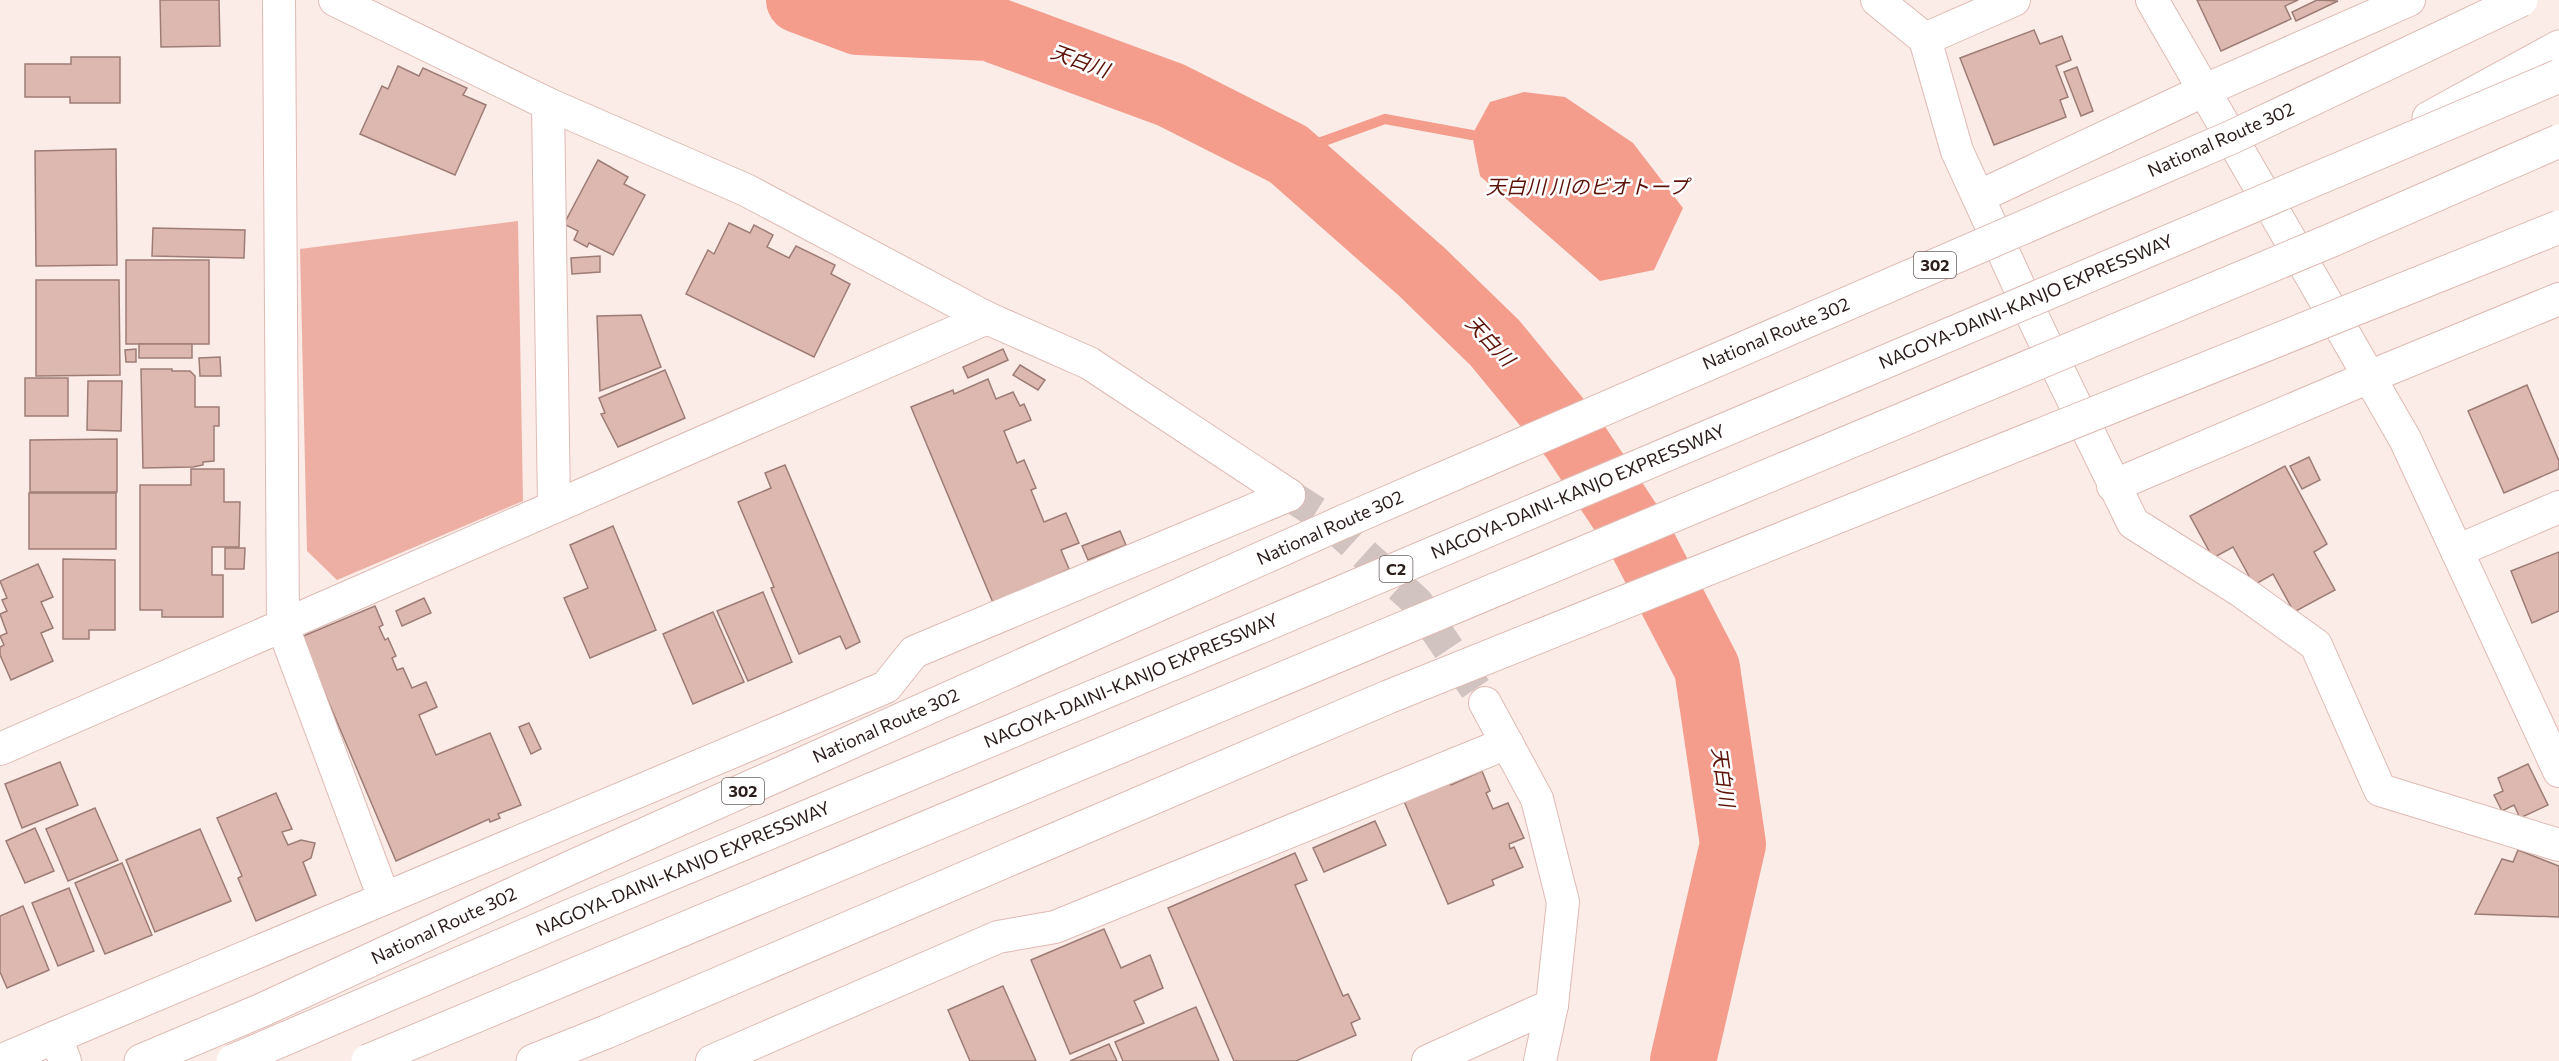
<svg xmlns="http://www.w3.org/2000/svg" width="2559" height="1061" font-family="Commissioner,'Noto Sans JP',sans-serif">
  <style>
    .green { fill: #edafa3 }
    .water { fill: #f49d8d }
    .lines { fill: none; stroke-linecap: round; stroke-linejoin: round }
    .stream { stroke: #f49d8d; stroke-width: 10 }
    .river { stroke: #f49d8d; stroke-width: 66 }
    .building { fill: #dcb8b0; stroke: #9e7c76; stroke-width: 1.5 }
    .street-tunnel { stroke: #d1c3bf; stroke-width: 32; stroke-dasharray: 32 16; stroke-linecap: butt }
    .street-casing { stroke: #dfbab3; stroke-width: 34 }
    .highway-casing { stroke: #dfbab3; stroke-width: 35 }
    .street { stroke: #fff; stroke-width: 32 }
    .highway { stroke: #fff; stroke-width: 33 }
    .highway-bridge-casing { stroke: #dfbab3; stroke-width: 35; stroke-linecap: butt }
    .highway-bridge { stroke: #fff; stroke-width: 33 }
    .labels { text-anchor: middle; stroke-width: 5; stroke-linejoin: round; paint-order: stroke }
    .shield { fill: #fff; stroke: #6a615f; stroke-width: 1.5 }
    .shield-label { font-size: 16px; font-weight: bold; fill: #2a1d1a }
    .street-label { font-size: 18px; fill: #2a1d1a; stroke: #fff }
    .water-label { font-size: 20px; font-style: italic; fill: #5d1208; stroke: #fff }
  </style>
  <rect width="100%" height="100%" fill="#fbece8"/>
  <!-- green -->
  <path class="green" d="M518,221L523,501L337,580L307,551L300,249Z"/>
  <!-- water -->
  <path class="water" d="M1524,92L1565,97L1633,143L1683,208L1654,270L1600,281L1480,176L1472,135L1490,102Z"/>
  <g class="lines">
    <!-- stream -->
    <path class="stream" d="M1288,154L1385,119L1472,135"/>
    <!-- river -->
    <path class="river" d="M799,0L858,22L989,28L1171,95L1288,154L1422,272L1495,343L1573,438L1640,539L1707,668L1733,844L1683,1061"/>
  </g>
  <!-- building -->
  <g class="building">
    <path d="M160,0H219L220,46L161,47Z"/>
    <path d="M2197,0H2298L2285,6L2291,19L2221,51Z"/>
    <path d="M2317,0L2338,1L2296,21L2292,12Z"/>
    <path d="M2034,30L2040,44L2062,36L2071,60L2056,66L2068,97L2060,100L2066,117L1994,145L1960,58Z"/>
    <path d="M71,57H120V103H70V97H25V64H71Z"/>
    <path d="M398,66L419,76L423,68L467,88L463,95L486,105L455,175L360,134L382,86L388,89Z"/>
    <path d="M2077,67L2093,111L2081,116L2064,72Z"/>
    <path d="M116,149L117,265L36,266L35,151Z"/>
    <path d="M598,160L628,177L624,184L645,195L613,255L589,243L587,247L574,240L578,231L564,224Z"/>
    <path d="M729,223L750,233L754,225L773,235L767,247L789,258L796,246L835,265L831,274L850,284L814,357L686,294L708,250L714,254Z"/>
    <path d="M153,228L245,230L244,258L152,256Z"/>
    <path d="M600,256V272L572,274L571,258Z"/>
    <rect x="126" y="260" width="83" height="84"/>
    <path d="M36,280H119L120,375L36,376Z"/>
    <path d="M641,315L661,367L600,391L597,316Z"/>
    <rect x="139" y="344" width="53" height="14"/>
    <path d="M136,349V362H126L125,350Z"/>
    <path d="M1003,349L1008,360L968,378L963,367Z"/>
    <path d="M220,357L221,376H200L199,358Z"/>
    <path d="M1020,365L1045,380L1038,390L1013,375Z"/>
    <path d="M141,369H172V371H190L195,376V407H219V426H214V461L203,462V465L193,467L143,468Z"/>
    <path d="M665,370L685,418L618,447L601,414L605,413L599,398Z"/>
    <rect x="25" y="378" width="43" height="38"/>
    <path d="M988,379L996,399L1013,392L1020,406L1024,404L1031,420L1004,431L1017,463L1024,460L1036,488L1031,490L1044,522L1066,513L1079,543L1061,550L1069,569L994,605L911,407L953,390L954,394Z"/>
    <path d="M88,381H122L121,431L87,430Z"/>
    <path d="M2527,385L2559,461V469L2504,493L2468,411Z"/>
    <path d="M117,439V492H30V440Z"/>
    <path d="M2309,457L2320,480L2302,489L2290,466Z"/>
    <path d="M785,465L860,642L846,649L840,636L799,654L771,588L774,587L738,502L771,488L765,473Z"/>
    <path d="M2285,466L2327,544L2314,552L2335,590L2294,612L2273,574L2254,585L2233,547L2213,558L2190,516Z"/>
    <path d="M191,469H224V502H240L239,547H212V575H223V617H162V610H140V485H191Z"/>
    <rect x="29" y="493" width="87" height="56"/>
    <path d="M613,526L656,630L590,658L564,598L588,588L570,545Z"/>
    <path d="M1120,531L1126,545L1088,560L1082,546Z"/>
    <path d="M225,548H245L244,569H225Z"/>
    <path d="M2559,552V611L2532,623L2511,571Z"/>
    <path d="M63,559L115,560V630H89V639H63Z"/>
    <path d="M38,564L53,597L41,602L53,628L41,633L53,661L11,680L0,655V647L4,645L0,636L7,633L0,614L7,611L2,600L7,598L0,581Z"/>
    <path d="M763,592L792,662L748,681L717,611Z"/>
    <path d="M424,598L431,613L402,626L396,611Z"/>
    <path d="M375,606L383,625L379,627L385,640L388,638L396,656L392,658L397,670L403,668L412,688L426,682L437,707L419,715L436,755L490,733L521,805L498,814L500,818L490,822L489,819L396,861L301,637Z"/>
    <path d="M713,612L744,682L693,704L663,634Z"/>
    <path d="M529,723L541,749L531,754L519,727Z"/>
    <path d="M60,762L78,805L22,828L5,784Z"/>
    <path d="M2528,764L2548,805L2520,818L2514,805L2502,811L2494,795L2503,791L2498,778Z"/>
    <path d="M1482,771L1490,791L1486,793L1493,809L1508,803L1524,838L1509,844L1510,849L1514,847L1523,867L1492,880L1494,885L1448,904L1403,799L1448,779L1451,785Z"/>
    <path d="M276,793L292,829L282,832L288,845L301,840L315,843L311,858L303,862L316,895L256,921L238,878L242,876L217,818Z"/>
    <path d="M95,808L118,860L68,881L46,829Z"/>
    <path d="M1375,821L1386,845L1324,872L1313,848Z"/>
    <path d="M35,828L54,871L25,883L6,841Z"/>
    <path d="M200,829L231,901L155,932L126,860Z"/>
    <path d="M2518,850L2559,866V917L2475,914L2502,859L2513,862Z"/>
    <path d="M1295,853L1307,880L1295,885L1343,996L1348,994L1360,1019L1351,1023L1356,1035L1296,1061H1234L1168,908Z"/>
    <path d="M122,863L152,935L105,954L75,883Z"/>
    <path d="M69,888L94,951L58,966L32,903Z"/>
    <path d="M23,906L49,970L7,988L0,972V916Z"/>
    <path d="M1104,929L1121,968L1150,955L1163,988L1134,1001L1144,1023L1070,1054L1031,960Z"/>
    <path d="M1003,986L1036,1061H970L948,1010Z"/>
    <path d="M1196,1007L1219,1061H1123L1115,1042Z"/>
    <path d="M1109,1044L1117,1061H1070Z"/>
  </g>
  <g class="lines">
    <!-- street-tunnel -->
    <path class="street-tunnel" d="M1289,495L1322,516L1417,602L1485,703"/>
    <defs>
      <g id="street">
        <path d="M279,0L283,627L384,898"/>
        <path d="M335,0L548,104L746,190L987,318L1089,363L1289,495"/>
        <path d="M1877,0L1925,39L1957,151L2039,330L2133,523L2241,591L2316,645L2380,790L2559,845"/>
        <path d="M2152,0L2405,439L2559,771"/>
        <path d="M1925,39L2014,0"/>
        <path d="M548,104L554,507"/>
        <path d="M1978,197L2203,91L2409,0"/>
        <path d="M2113,486L2369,377L2559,299"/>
        <path d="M2457,551L2559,507"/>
        <path d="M1485,703L1537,799L1563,902L1552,1005L1540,1061"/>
        <path d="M0,749L987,318"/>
        <path d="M0,1061L56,1037"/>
        <path d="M65,1061L56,1037L886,687L914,652L1289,495"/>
        <path d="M712,1061L998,937L1055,927L1507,743"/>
        <path d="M1428,1061L1552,1005"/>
      </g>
      <g id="highway">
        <path d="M2429,118L2559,47"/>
        <path d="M141,1061L262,1010L572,867L1345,521"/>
        <path d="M533,1061L606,1032L1388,697"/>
      </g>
    </defs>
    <!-- street casing -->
    <use href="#street" class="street-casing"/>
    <!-- highway casing -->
    <use href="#highway" class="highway-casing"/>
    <!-- street -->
    <use href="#street" class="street"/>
    <!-- highway -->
    <use href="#highway" class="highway"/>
    <defs>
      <g id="highway-bridge">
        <path d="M1345,521L2232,137L2521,0"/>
        <path d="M1388,697L2559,227"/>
        <path d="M233,1061L582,911L1243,634L2559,76"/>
        <path d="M368,1061L2332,240L2559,141"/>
      </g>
    </defs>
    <!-- highway-bridge casing -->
    <use href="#highway-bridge" class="highway-bridge-casing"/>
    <!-- highway-bridge -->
    <use href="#highway-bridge" class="highway-bridge"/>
  </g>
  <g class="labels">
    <!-- shield labels -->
    <g class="shield">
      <rect x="1914" y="252" width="42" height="26" rx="4.5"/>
      <rect x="1379.5" y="556" width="33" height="26" rx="4.5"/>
      <rect x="722" y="778" width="42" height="26" rx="4.5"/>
    </g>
    <g class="shield-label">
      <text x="1935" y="271">302</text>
      <text x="1396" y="575">C2</text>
      <text x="743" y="797">302</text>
    </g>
    <!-- street labels -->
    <g class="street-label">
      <text transform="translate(2221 140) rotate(-24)" y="6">National Route 302</text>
      <text transform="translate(2026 302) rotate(-23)" y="6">NAGOYA-DAINI-KANJO EXPRESSWAY</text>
      <text transform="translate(1776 334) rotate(-23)" y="6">National Route 302</text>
      <text transform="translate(1578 492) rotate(-23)" y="6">NAGOYA-DAINI-KANJO EXPRESSWAY</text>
      <text transform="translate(1330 528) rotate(-24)" y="6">National Route 302</text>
      <text transform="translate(1131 681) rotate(-23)" y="6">NAGOYA-DAINI-KANJO EXPRESSWAY</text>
      <text transform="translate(886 726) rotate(-24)" y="6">National Route 302</text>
      <text transform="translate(683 869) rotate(-23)" y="6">NAGOYA-DAINI-KANJO EXPRESSWAY</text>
      <text transform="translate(444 926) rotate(-25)" y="6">National Route 302</text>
    </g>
    <!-- water labels -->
    <g class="water-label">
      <text transform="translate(1080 61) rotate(20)" y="7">天白川</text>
      <text x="1587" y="194">天白川 川のビオトープ</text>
      <text transform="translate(1490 341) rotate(47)" y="7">天白川</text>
      <text transform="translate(1723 777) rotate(82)" y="7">天白川</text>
    </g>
  </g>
</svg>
